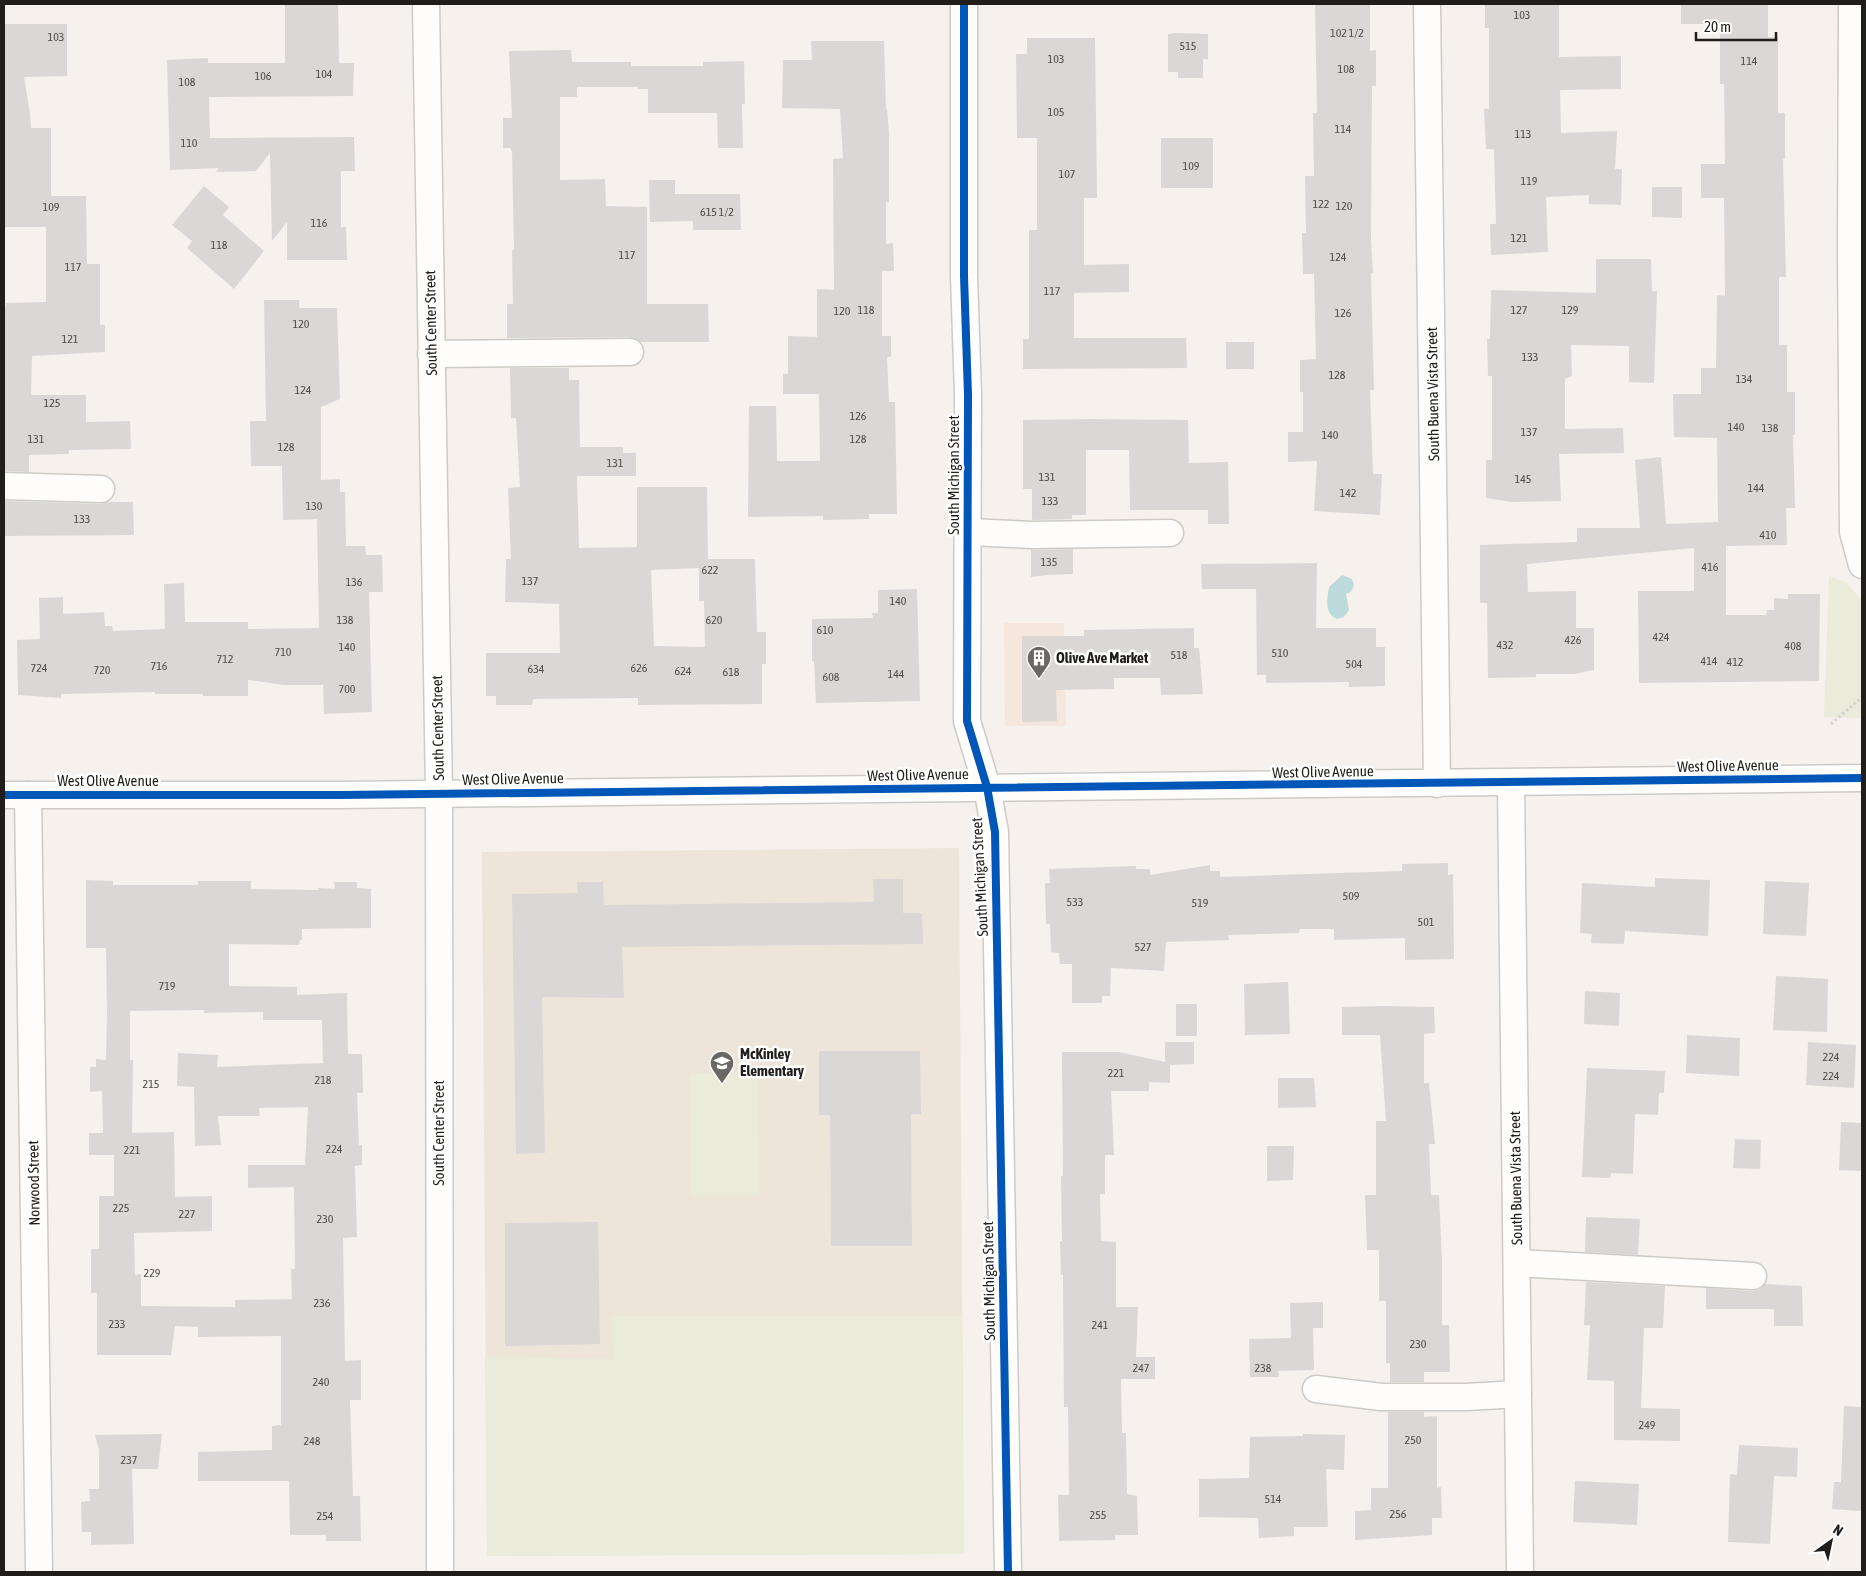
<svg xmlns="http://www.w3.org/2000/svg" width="1866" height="1576" font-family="'Asap Condensed',sans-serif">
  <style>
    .commercial { fill: #f5e6de }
    .built { fill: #eee5da }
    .green { fill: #eaebda }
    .water { fill: #bedbdb }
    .building { fill: #dbd7d7; fill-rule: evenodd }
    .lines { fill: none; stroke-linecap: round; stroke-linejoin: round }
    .minor-casing { stroke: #cecac6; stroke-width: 29 }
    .path { stroke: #d3d1cf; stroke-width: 3; stroke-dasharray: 2.5 2.5; stroke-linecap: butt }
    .minor { stroke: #fefdfc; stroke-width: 26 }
    .cycleway-casing { stroke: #fff; stroke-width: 11 }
    .cycleway { stroke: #0057b8; stroke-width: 8 }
    .labels { text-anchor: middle; stroke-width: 5; stroke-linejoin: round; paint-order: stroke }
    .number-label { font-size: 12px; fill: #4f4c49 }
    .street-label { font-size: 15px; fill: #201d1a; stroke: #fff }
    .poi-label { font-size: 15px; font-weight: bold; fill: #201d1a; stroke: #fff; text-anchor: start }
  </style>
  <rect width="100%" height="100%" fill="#f6f1ec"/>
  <!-- commercial -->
  <path class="commercial" d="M1004,623H1064L1066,726H1005Z"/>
  <!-- built -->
  <path class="built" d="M959,848L964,1554L487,1556L482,852Z"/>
  <!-- green -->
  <g class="green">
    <path d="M1829,576L1847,583L1862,601V718L1824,717Z"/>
    <path d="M690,1073H758L759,1195L691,1196Z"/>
    <path d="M612,1316H962L964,1554L487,1556L485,1356L613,1359Z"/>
  </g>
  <!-- water -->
  <path class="water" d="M1342,575L1352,579L1354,585L1351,592L1346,594L1349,610L1344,617L1337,619C1324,613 1327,600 1329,587Z"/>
  <!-- building -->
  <g class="building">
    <path d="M285,4H338L339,63H354L353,96L209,97L210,138L354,137L355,171H341V227H346L347,260H287V222L272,241L270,153L256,171L216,172L219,168L170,170L167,60L208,58V63H285Z"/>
    <path d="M1315,4H1370V51L1376,50V86H1372L1371,240L1373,273H1371L1374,390H1370L1373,474H1382L1380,515L1314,511L1317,461L1288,462V432H1303V392H1300V360L1316,359L1314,274H1303L1302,233H1306L1305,176H1314L1313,113H1317Z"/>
    <path d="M1485,4H1559V57L1621,56V89L1560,90L1561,133L1617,131L1615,169H1622L1621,205L1589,204V195L1546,197L1548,252L1491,255L1490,224H1496L1494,149H1486L1484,109H1489V28H1485Z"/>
    <path d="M1681,4H1768V37H1778V113H1785V159H1783L1786,277H1779V345H1787V392H1795V435H1793L1795,508H1786L1787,545L1726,546V615H1766L1767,610H1774V598L1788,599V594H1820L1819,681L1639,683L1638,591H1694V548L1527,564L1528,592L1576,591V628H1594V670L1574,674H1536V677L1488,678L1487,603H1480V545L1577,542V528H1640L1635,460L1661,457L1666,524L1718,522L1717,438L1674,437L1673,394H1701V368H1716L1717,295L1725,296L1724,198H1701V164H1725L1724,84H1720V24H1681Z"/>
    <path d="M4,24H67V76L24,77L30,113L31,128H51V196H86L87,264H100V325H105V352L32,356L31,395H86V422L130,421L131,449L69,450V454L29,455V472L4,471V307H6V303L46,302V227H5L4,221Z"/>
    <path d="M1177,33L1208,34V59H1203V78H1178V72H1168V34Z"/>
    <path d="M1027,38H1095L1097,198H1084V265L1129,264V292L1074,293V338H1186L1187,368L1023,369V339H1029V230H1037V138H1017L1016,54H1027Z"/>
    <path d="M811,41H884L886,109H887L889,133V202H886V244L893,243L894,271H882V336H891V357H887L889,402H895L897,514H869V519L823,520V516L748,517L749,406H776L777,461H820L819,394H783V374H788V336L817,337V289L834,290L833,159L843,158L840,109L782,108L783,60H812Z"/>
    <path d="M571,50L572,62H631V66H703V62L744,61L745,104H742V108L743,148H718L717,113H648V89H638V87H577V97H560V180L605,179L606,206L647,207V304H708L709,342H640L630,337L507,338V304H513L512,250H514L512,151H511V148H503V118H512L509,51Z"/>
    <rect x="1161" y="138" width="52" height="50"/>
    <path d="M649,180H675V194H740L741,230H693V221L650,222Z"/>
    <path d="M204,186L229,207L223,215L264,251L234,289L187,248L192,241L172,225Z"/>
    <path d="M1652,187H1682V218L1652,217Z"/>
    <path d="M1596,259H1651L1652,291H1657L1654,383L1629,382V346L1571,345L1572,376L1565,379V429L1623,428L1624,453L1559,454L1561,501L1512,502L1486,498V460H1492V376H1488L1487,339H1490L1491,290L1596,293Z"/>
    <path d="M264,300H299V308H337L340,399L321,407V480L340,479V492H345L346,546H365L366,555H382L383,592H369L372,712L324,714L323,685H284L248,680V696H203V694H155V692L61,694V698L18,695L17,640L40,639L39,598L63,597V614L104,612L105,626H112L113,631L165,629L164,584L184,583L185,622H248V629L319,628L317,519L283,520L282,466H251L250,421H266Z"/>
    <rect x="1226" y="342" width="28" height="27"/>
    <path d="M510,368H569V380H579L580,447H623V453H636V476H577L579,548L637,547V487H707L708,559H755L757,632H766V664H762V704L638,705V698L533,699L532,705H496V696H486V653H560L559,604L505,602L506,559H511L508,488L520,487L516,418H511ZM699,568V601H704L705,647L654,646L651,570Z"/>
    <path d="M1091,419L1188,420L1189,463L1228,462L1229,524H1208V510H1130L1129,450H1086V515H1072V519L1032,520V489H1023V420Z"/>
    <path d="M4,501L101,504L109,502H133L134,535L4,536Z"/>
    <path d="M1073,549V574L1046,575L1031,577V550Z"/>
    <path d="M1317,563L1316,628H1376V647H1385V686L1349,687V682L1266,683V675H1257L1256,589H1202L1201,564Z"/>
    <path d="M917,589L920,701L816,703L814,661H812V619L873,618L872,613H878V590Z"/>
    <path d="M1194,628V648H1199L1203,694L1161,695L1160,678H1114V689L1056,690L1057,721L1022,722V636H1084V630Z"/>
    <path d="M1448,863V875L1453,874L1454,959L1405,960V938L1334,940V929H1300L1299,933L1228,935L1229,940L1166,942L1164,971L1111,968L1110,996H1102V1003H1072V964H1060L1059,953L1051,952L1050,924H1046L1045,883H1050L1049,869L1136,866V869H1150V875L1210,865V871H1220V877L1402,871V864Z"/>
    <path d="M1655,878L1710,880L1708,936L1625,931L1624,944L1591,943L1592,934L1580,933L1582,883L1655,887Z"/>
    <path d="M873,879H903V913H922L923,944L622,947L624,998L542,997L545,1153L516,1154L512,894L578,893L577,882H603L604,905L874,902Z"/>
    <path d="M86,880L113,881V885H198V881H251V889L318,890V888L335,889L334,882H357V888L371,889V928L302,929V940H300L299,945L229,944V986L297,987V995L347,993L348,1054H362L363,1093H357L359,1145H362V1165L355,1166L357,1237L343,1238L345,1361L361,1360V1400H350L353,1496H360L361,1541H326V1535H290L289,1481H198V1452L272,1450V1426L281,1425V1336L198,1337V1327L175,1326L171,1355H97V1293H91V1249H99V1196H114V1155H89V1133H103L102,1091L90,1092V1067H96V1059L106,1060L107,1014L106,948H86ZM204,1010V1013L263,1012V1020H322L323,1063L217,1067L218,1055L178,1053L177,1086L194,1087L195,1146L221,1145L218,1116H260L259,1108L308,1107L305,1165H248V1188L294,1187L295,1269H291L292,1299L235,1300V1307L141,1306V1274L135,1275L134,1233L212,1231V1196L175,1197L174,1132L132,1133L133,1060H130V1011Z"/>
    <path d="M1765,881L1809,883L1806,936L1763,934Z"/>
    <path d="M1776,976L1828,979L1827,1032L1773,1030Z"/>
    <path d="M1288,982L1290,1034L1245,1035L1244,984Z"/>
    <path d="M1585,991L1620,993L1619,1026L1584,1024Z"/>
    <rect x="1176" y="1004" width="21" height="32"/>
    <path d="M1383,1006L1434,1007L1435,1033L1424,1034V1083H1429L1435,1144H1429L1431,1195H1439L1442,1261V1325H1449L1450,1372H1424V1382H1390V1363H1386V1301H1379V1250H1367L1365,1195H1376V1121H1386L1380,1035H1342V1007Z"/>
    <path d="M1687,1035L1740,1038L1739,1076L1686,1073Z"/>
    <path d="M1165,1042H1194V1064L1170,1065V1083L1149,1082V1091H1111L1114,1155H1105V1194H1100L1101,1241L1116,1242V1307H1138L1136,1357H1155V1379H1121L1122,1433H1126L1127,1494L1137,1496L1138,1535H1115V1540L1059,1541L1058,1495H1069L1068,1407H1064L1063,1275H1061L1060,1241H1062L1061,1176H1063L1062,1052H1119L1165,1062Z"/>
    <path d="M1808,1042L1856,1045L1854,1088L1806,1085Z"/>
    <path d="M819,1051H920L921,1114H911L912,1246H831L830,1115H819Z"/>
    <path d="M1587,1068L1665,1071L1664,1093H1659L1658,1115L1635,1114L1633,1174L1611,1173L1610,1178L1582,1177Z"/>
    <path d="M1278,1078H1314L1316,1107L1278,1108Z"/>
    <path d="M1841,1122L1862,1123V1171L1839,1170Z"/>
    <path d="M1735,1139L1761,1140L1760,1169L1733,1168Z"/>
    <path d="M1267,1146H1294L1293,1180L1267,1181Z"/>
    <path d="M1586,1217L1640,1219L1638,1255L1585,1252Z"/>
    <path d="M598,1222L600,1344L505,1346V1223Z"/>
    <path d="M1586,1282L1665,1286L1663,1328H1644L1641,1408L1680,1409V1441L1614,1440V1381L1587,1380L1590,1325H1584Z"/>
    <path d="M1765,1284L1802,1286L1803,1326H1774V1309H1706V1288L1752,1291L1759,1290Z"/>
    <path d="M1323,1302V1328H1313L1314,1370L1278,1371L1279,1377H1250L1249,1339L1291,1338L1290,1303Z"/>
    <path d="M1844,1406L1862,1407V1511L1832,1509L1834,1482H1841Z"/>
    <path d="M1388,1412H1424V1417L1437,1416V1488L1441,1487L1442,1518H1432V1535L1355,1540V1511L1371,1510V1488H1388Z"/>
    <path d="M162,1434L158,1469H132L134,1544L91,1545V1532H82L81,1502L90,1501L89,1489H99V1450L95,1435Z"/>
    <path d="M1303,1434L1345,1435L1344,1470L1326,1469L1328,1527H1294V1536L1259,1538L1258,1518L1199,1517V1479L1249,1478L1250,1437L1303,1436Z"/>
    <path d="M1739,1445L1798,1448L1797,1477L1774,1476L1770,1544L1728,1542L1730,1474L1737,1475Z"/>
    <path d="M1575,1481L1639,1484L1637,1525L1573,1522Z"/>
  </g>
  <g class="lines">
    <defs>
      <g id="minor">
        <path d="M426,4L439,793L440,1572"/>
        <path d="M964,4V276L968,395L967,721L987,787L995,832L1008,1572"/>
        <path d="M1427,4L1437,784"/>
        <path d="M1852,4L1851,251L1853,532L1862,565"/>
        <path d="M431,354L630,352"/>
        <path d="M4,486L101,489"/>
        <path d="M968,532L1032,535L1170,533"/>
        <path d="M1511,783L1520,1572"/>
        <path d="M4,795H341L1862,778"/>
        <path d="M28,795L39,1572"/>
        <path d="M1517,1263L1753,1276"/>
        <path d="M1316,1389L1381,1397H1467L1518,1394"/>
      </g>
    </defs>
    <!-- minor casing -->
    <use href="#minor" class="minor-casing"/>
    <!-- path -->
    <path class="path" d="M1831,724L1862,697"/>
    <!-- minor -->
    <use href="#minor" class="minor"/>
    <defs>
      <g id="cycleway">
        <path d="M964,4V276L968,395L967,721L987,787L995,832L1008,1572"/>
        <path d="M4,795H341L1862,778"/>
      </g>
    </defs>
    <!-- cycleway casing -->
    <use href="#cycleway" class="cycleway-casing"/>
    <!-- cycleway -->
    <use href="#cycleway" class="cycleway"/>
  </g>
  <!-- icons -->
  <defs>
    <symbol id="building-pin" viewBox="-11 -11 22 30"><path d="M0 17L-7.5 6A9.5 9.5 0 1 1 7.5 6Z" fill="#6b6764" stroke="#fff"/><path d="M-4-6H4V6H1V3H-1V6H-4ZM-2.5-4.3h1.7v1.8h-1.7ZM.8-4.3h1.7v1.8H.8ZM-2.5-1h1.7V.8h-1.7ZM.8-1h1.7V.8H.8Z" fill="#fff"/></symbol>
    <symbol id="school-pin" viewBox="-11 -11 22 30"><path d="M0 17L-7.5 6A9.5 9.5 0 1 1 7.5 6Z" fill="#6b6764" stroke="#fff"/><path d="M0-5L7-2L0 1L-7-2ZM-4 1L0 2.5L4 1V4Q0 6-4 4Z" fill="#fff"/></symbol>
  </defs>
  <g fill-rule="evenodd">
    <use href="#building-pin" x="1025" y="644" width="28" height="38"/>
    <use href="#school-pin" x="708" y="1049" width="28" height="38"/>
  </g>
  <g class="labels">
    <!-- number labels -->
    <g class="number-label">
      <text x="1522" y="19">103</text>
      <text x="1347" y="37">102 1/2</text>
      <text x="56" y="41">103</text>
      <text x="1188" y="50">515</text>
      <text x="1056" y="63">103</text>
      <text x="1749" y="65">114</text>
      <text x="1346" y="73">108</text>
      <text x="324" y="78">104</text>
      <text x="263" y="80">106</text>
      <text x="187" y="86">108</text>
      <text x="1056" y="116">105</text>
      <text x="1343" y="133">114</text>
      <text x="1523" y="138">113</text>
      <text x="189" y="147">110</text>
      <text x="1191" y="170">109</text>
      <text x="1067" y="178">107</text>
      <text x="1529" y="185">119</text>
      <text x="1321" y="208">122</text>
      <text x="1344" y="210">120</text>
      <text x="51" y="211">109</text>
      <text x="717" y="216">615 1/2</text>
      <text x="319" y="227">116</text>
      <text x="1519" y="242">121</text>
      <text x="219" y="249">118</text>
      <text x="627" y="259">117</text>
      <text x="1338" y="261">124</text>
      <text x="73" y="271">117</text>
      <text x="1052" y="295">117</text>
      <text x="866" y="314">118</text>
      <text x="1519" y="314">127</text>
      <text x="1570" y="314">129</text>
      <text x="842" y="315">120</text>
      <text x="1343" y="317">126</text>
      <text x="301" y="328">120</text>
      <text x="70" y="343">121</text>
      <text x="1530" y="361">133</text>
      <text x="1337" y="379">128</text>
      <text x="1744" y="383">134</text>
      <text x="303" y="394">124</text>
      <text x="52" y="407">125</text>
      <text x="858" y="420">126</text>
      <text x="1736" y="431">140</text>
      <text x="1770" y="432">138</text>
      <text x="1529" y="436">137</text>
      <text x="1330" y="439">140</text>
      <text x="36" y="443">131</text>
      <text x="858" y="443">128</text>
      <text x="286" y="451">128</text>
      <text x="615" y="467">131</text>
      <text x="1047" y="481">131</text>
      <text x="1523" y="483">145</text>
      <text x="1756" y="492">144</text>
      <text x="1348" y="497">142</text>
      <text x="1050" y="505">133</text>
      <text x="314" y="510">130</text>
      <text x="82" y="523">133</text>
      <text x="1768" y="539">410</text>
      <text x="1049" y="566">135</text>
      <text x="1710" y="571">416</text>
      <text x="710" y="574">622</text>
      <text x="530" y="585">137</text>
      <text x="354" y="586">136</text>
      <text x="898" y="605">140</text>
      <text x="345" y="624">138</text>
      <text x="714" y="624">620</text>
      <text x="825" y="634">610</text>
      <text x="1661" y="641">424</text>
      <text x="1573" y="644">426</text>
      <text x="1505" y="649">432</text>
      <text x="1793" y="650">408</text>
      <text x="347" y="651">140</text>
      <text x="283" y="656">710</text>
      <text x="1280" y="657">510</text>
      <text x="1179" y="659">518</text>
      <text x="225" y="663">712</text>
      <text x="1709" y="665">414</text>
      <text x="1735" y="666">412</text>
      <text x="1354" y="668">504</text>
      <text x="159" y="670">716</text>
      <text x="39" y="672">724</text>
      <text x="639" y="672">626</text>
      <text x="536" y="673">634</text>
      <text x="102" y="674">720</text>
      <text x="683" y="675">624</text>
      <text x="731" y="676">618</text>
      <text x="896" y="678">144</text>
      <text x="831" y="681">608</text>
      <text x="347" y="693">700</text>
      <text x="1351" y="900">509</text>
      <text x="1075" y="906">533</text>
      <text x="1200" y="907">519</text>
      <text x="1426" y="926">501</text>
      <text x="1143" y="951">527</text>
      <text x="167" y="990">719</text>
      <text x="1831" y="1061">224</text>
      <text x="1116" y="1077">221</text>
      <text x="1831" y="1080">224</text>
      <text x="323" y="1084">218</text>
      <text x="151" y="1088">215</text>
      <text x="334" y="1153">224</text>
      <text x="132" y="1154">221</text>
      <text x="121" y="1212">225</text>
      <text x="187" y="1218">227</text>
      <text x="325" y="1223">230</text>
      <text x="152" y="1277">229</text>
      <text x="322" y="1307">236</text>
      <text x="117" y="1328">233</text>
      <text x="1100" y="1329">241</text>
      <text x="1418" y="1348">230</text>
      <text x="1141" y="1372">247</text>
      <text x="1263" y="1372">238</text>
      <text x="321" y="1386">240</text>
      <text x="1647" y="1429">249</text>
      <text x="1413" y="1444">250</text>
      <text x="312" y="1445">248</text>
      <text x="129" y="1464">237</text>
      <text x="1273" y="1503">514</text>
      <text x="1398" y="1518">256</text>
      <text x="1098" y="1519">255</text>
      <text x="325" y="1520">254</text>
    </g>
    <!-- street labels -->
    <g class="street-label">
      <text transform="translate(431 323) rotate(-91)" y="5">South Center Street</text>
      <text transform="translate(1433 394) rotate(-91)" y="5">South Buena Vista Street</text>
      <text transform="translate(954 475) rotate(-90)" y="5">South Michigan Street</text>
      <text transform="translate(438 728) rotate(-91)" y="5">South Center Street</text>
      <text transform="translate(1728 766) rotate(-1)" y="5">West Olive Avenue</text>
      <text transform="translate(1323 772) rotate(-1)" y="5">West Olive Avenue</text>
      <text transform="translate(918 775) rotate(-1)" y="5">West Olive Avenue</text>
      <text transform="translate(513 779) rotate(-1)" y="5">West Olive Avenue</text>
      <text x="108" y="786">West Olive Avenue</text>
      <text transform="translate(980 877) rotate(-93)" y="5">South Michigan Street</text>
      <text transform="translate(439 1133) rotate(-90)" y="5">South Center Street</text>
      <text transform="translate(1516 1178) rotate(-91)" y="5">South Buena Vista Street</text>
      <text transform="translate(34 1183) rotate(-91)" y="5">Norwood Street</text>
      <text transform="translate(989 1281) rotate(-91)" y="5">South Michigan Street</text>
    </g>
    <!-- poi labels -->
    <g class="poi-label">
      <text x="1056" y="663">Olive Ave Market</text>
      <text x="740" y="1059">McKinley<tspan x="740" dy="17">Elementary</tspan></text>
    </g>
  </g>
  <!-- border -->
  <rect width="1866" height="1576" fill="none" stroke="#201d1a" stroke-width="10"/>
  <!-- north arrow -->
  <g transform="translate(1831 1541) rotate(33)" stroke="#ffffff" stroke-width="4" paint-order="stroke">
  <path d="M0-4L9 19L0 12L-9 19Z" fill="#201d1a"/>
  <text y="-8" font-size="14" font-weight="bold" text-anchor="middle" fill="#201d1a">N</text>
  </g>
  <!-- scale -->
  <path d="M1696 32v8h80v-8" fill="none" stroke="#201d1a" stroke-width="2.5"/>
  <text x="1704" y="32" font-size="15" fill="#201d1a" stroke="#ffffff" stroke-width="4" paint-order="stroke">20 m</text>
</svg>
